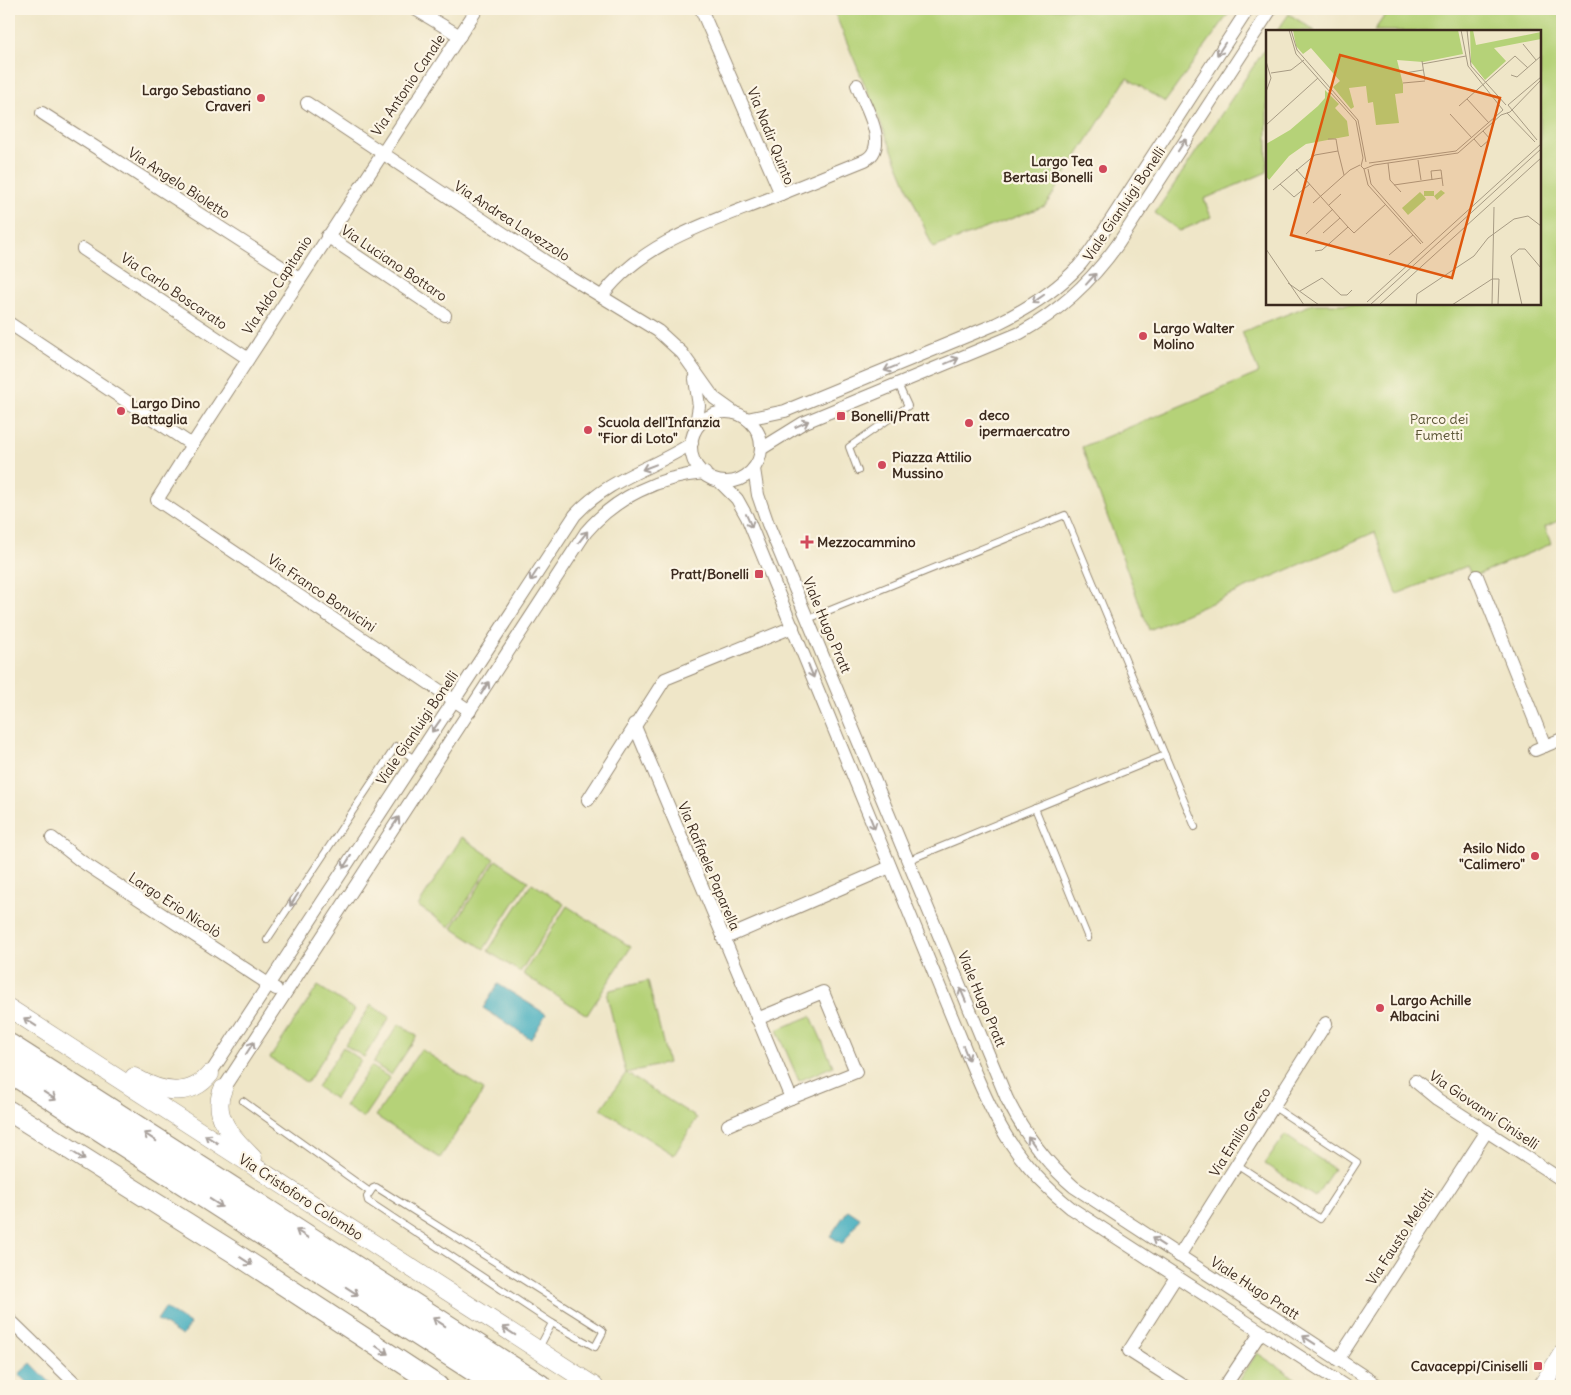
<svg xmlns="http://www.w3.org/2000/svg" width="1571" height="1395" font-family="Delius,sans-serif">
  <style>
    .green { fill: #b5d278; stroke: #787e4b }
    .water { fill: #3eabbd; stroke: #3c6a6e }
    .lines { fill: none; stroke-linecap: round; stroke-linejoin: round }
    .lane-casing { stroke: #958873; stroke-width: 8 }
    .street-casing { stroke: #958873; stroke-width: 14 }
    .secondary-casing { stroke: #958873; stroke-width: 19 }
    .primary-casing { stroke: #958873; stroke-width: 22 }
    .highway-casing { stroke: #958873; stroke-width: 26 }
    .lane { stroke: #fff; stroke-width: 6 }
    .street { stroke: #fff; stroke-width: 12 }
    .secondary { stroke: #fff; stroke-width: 18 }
    .primary { stroke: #fff; stroke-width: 20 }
    .highway { stroke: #fff; stroke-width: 24 }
    .oneway { stroke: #a79f9a }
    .poi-dot { fill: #d1495b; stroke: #fcf5e5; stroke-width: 2 }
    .labels { text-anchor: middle; stroke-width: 4.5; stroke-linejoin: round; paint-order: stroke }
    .street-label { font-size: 14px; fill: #3b2a1e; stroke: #fcf5e5 }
    .poi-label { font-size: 14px; font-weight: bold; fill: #3b2a1e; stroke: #fcf5e5; text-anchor: start }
    .park-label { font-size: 14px; fill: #5a5434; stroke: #fcf5e5 }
    .inset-road { fill: none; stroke: #a79b84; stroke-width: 1 }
    .view { fill: #df570d; fill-opacity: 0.15; stroke: #df570d; stroke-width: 2.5 }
    .inset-edge { fill: none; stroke: #3b2a1e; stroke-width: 2.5 }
  </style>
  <rect width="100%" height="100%" fill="#fcf5e5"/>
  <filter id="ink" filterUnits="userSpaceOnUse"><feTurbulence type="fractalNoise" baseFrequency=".02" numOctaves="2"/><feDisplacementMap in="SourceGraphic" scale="10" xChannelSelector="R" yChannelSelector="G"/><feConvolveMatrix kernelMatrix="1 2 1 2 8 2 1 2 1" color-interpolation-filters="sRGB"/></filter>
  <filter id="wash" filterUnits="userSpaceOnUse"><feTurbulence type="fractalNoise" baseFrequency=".0096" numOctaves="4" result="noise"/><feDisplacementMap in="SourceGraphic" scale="20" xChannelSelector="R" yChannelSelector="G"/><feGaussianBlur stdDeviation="1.12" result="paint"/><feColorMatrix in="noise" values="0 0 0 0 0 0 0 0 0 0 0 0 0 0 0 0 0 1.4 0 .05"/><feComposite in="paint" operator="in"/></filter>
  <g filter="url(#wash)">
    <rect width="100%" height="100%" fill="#efe6c8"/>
    <!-- green -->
    <g class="green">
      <path d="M833,9H1232L1165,102L1127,78L1045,206L933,248Z"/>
      <path d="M1389,9H1562V519L1545,527L1551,544L1472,577L1467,566L1397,594L1375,532L1149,630L1082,447L1259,373L1242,332L1313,304H1540V31H1374Z"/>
      <path d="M1289,14L1315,31H1277Z"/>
      <path d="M1267,46V172L1204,199L1211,217L1180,231L1155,213Z"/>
      <path d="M462,837L494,859L450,927L418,906Z"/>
      <path d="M496,860L528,881L484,949L452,928Z"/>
      <path d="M532,883L564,904L520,972L488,951Z"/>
      <path d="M567,906L631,947L587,1015L523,974Z"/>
      <path d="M648,981L668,1063L626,1073L697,1118L674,1155L601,1109L626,1073L607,996L610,990Z"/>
      <path d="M318,986L355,1010L307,1083L270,1058Z"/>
      <path d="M371,1005L390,1017L364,1057L345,1045Z"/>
      <path d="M811,1016L833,1066L799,1081L777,1030Z"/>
      <path d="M399,1024L417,1036L391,1075L373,1063Z"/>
      <path d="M343,1047L361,1060L335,1099L317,1087Z"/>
      <path d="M421,1049L484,1090L440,1158L376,1116Z"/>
      <path d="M371,1066L390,1078L363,1118L345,1106Z"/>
      <path d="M1285,1135L1334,1169L1315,1197L1265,1164Z"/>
      <path d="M1257,1353L1304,1384L1303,1386H1236Z"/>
    </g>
    <!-- water -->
    <g class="water">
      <path d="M498,984L546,1014L531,1039L483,1008Z"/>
      <path d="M848,1210L860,1218L843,1244L830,1236Z"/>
      <path d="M165,1308L190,1324L182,1336L157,1320Z"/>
      <path d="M31,1363L51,1383L47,1386H31L19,1374Z"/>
    </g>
  </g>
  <g filter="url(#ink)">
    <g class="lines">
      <defs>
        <g id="lane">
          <path d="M858,471L849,447L908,406L898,384"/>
          <path d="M808,619L1065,515L1195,827"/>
          <path d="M1035,808L1088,938"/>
          <path d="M909,860L1165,755"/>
          <path d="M267,940L396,746L414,759"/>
          <path d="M243,1101L370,1192"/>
          <path d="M1238,1165L1320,1219L1357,1162L1274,1107"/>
          <path d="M376,1187L601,1329L603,1332L595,1347L552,1323L368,1201L367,1197L373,1188Z"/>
          <path d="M539,1348L552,1323"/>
        </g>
        <g id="street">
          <path d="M415,9L460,36"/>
          <path d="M307,103L563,273L658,331L682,353L714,398L735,413"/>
          <path d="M42,113L299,278"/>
          <path d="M781,194L865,160C891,147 864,105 857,85"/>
          <path d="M327,236L445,315"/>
          <path d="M83,249L247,358"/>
          <path d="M602,296C644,239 718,220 781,194L701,9"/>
          <path d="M9,323L192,445L157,500L470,711"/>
          <circle cx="726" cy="447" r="35"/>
          <path d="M747,419L785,411L996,324C1025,310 1056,291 1078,267C1089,255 1098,240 1107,226L1248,9"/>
          <path d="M695,430L699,406L695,379"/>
          <path d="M192,445L477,9"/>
          <path d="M761,449L803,423L1020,333C1060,311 1091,282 1118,244L1271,9"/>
          <path d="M754,469L758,495L768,524L1007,1099C1024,1133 1045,1162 1074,1187L1379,1386"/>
          <path d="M720,482L737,499L747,517L970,1061C996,1124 1016,1164 1071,1208L1345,1386"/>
          <path d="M1477,576L1545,746"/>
          <path d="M634,724L791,1098L728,1125"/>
          <path d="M1535,750L1562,739"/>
          <path d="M588,800L665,679L793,627"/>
          <path d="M52,838L81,861L276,989"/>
          <path d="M723,939L890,867"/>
          <path d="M757,1019L823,992L856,1072L791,1098"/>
          <path d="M210,1074L575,515C609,478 652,469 692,443"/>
          <path d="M1415,1081L1437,1099L1562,1180"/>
          <path d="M223,1089L586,532C615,498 659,476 705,473"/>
          <path d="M1179,1256L1326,1023"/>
          <path d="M1176,1277L1129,1351L1184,1386"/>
          <path d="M9,1319L78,1386"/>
          <path d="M1338,1360L1487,1131"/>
          <path d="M1225,1386L1261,1332"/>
        </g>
        <g id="secondary">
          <path d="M9,1008L594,1386"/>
          <path d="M134,1077C158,1091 189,1100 210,1074"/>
          <path d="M223,1089C210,1117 235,1140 253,1158"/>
          <path d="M1542,1386L1562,1354"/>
        </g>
        <path id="primary" d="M9,1111L233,1252L438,1386"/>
        <g id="highway">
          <path d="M9,1046L539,1386"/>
          <path d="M9,1070L500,1386"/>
        </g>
      </defs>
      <!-- lane casing -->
      <use href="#lane" class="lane-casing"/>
      <!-- street casing -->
      <use href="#street" class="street-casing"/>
      <!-- secondary casing -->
      <use href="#secondary" class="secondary-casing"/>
      <!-- primary casing -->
      <use href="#primary" class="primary-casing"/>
      <!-- highway casing -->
      <use href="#highway" class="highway-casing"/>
      <!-- lane -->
      <use href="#lane" class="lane"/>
      <!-- street -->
      <use href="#street" class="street"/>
      <!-- secondary -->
      <use href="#secondary" class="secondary"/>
      <!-- primary -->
      <use href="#primary" class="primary"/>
      <!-- highway -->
      <use href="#highway" class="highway"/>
    </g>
    <!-- one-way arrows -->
    <defs><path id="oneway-shaft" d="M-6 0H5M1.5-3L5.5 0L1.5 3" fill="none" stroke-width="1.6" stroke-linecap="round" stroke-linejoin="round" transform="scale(1.25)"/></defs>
    <g class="oneway">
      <use href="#oneway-shaft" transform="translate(1221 49) rotate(123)"/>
      <use href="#oneway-shaft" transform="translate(1182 145) rotate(-57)"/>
      <use href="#oneway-shaft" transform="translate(1091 279) rotate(-48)"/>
      <use href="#oneway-shaft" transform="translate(1038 299) rotate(145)"/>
      <use href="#oneway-shaft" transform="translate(952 361) rotate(-23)"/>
      <use href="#oneway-shaft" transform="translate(891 368) rotate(158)"/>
      <use href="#oneway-shaft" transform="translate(802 424) rotate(-25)"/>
      <use href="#oneway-shaft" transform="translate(649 467) rotate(159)"/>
      <use href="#oneway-shaft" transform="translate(749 521) rotate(66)"/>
      <use href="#oneway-shaft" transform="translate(583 537) rotate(-52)"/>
      <use href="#oneway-shaft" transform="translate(534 575) rotate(123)"/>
      <use href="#oneway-shaft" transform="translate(811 671) rotate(68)"/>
      <use href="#oneway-shaft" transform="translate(485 688) rotate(-58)"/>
      <use href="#oneway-shaft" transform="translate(436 726) rotate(125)"/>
      <use href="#oneway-shaft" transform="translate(872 822) rotate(68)"/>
      <use href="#oneway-shaft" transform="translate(395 823) rotate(-56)"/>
      <use href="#oneway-shaft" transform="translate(347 862) rotate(122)"/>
      <use href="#oneway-shaft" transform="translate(294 900) rotate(123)"/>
      <use href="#oneway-shaft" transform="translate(963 995) rotate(-113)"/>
      <use href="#oneway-shaft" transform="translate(30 1022) rotate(-147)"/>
      <use href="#oneway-shaft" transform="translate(250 1048) rotate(-57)"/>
      <use href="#oneway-shaft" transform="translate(966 1053) rotate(68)"/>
      <use href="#oneway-shaft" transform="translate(50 1096) rotate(33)"/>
      <use href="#oneway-shaft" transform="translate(150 1137) rotate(-147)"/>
      <use href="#oneway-shaft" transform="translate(211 1139) rotate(-147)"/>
      <use href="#oneway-shaft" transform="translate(1032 1142) rotate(-126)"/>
      <use href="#oneway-shaft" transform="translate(79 1156) rotate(32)"/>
      <use href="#oneway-shaft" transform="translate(216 1203) rotate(33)"/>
      <use href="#oneway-shaft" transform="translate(302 1234) rotate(-147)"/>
      <use href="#oneway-shaft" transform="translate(1158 1242) rotate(-147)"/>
      <use href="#oneway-shaft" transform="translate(246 1261) rotate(33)"/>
      <use href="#oneway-shaft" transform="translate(352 1291) rotate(33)"/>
      <use href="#oneway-shaft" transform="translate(439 1322) rotate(-147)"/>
      <use href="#oneway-shaft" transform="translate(509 1331) rotate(-147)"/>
      <use href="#oneway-shaft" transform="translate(1309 1340) rotate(-147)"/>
      <use href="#oneway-shaft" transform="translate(382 1350) rotate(33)"/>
    </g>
  </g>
  <!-- markers -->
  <g class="poi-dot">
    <circle cx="261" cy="98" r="5"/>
    <circle cx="1103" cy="169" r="5"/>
    <circle cx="1143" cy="336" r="5"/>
    <circle cx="121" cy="411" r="5"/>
    <rect x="836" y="411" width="10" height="10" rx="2.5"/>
    <circle cx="969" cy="423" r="5"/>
    <circle cx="588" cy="430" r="5"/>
    <circle cx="882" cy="465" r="5"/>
    <path d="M804.5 534.5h5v5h5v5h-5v5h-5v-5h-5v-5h5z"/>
    <rect x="754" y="569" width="10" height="10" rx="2.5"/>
    <circle cx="1535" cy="856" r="5"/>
    <circle cx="1380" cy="1008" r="5"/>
    <rect x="1533" y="1361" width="10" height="10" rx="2.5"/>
  </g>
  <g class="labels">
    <!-- street labels -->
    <g class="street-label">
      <text transform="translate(408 85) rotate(-56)" y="5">Via Antonio Canale</text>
      <text transform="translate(771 136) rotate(68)" y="5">Via Nadir Quinto</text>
      <text transform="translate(179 183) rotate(33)" y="5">Via Angelo Bioletto</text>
      <text transform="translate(1124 204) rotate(-56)" y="5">Viale Gianluigi Bonelli</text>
      <text transform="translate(512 221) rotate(33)" y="5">Via Andrea Lavezzolo</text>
      <text transform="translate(394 263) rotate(34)" y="5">Via Luciano Bottaro</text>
      <text transform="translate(277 285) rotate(-57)" y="5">Via Aldo Capitanio</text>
      <text transform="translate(174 291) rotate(34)" y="5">Via Carlo Boscarato</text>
      <text transform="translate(322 593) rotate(34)" y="5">Via Franco Bonvicini</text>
      <text transform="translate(827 625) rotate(67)" y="5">Viale Hugo Pratt</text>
      <text transform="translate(417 728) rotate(-56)" y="5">Viale Gianluigi Bonelli</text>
      <text transform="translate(709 866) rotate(67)" y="5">Via Raffaele Paparella</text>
      <text transform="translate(175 905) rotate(33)" y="5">Largo Erio Nicolò</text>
      <text transform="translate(982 999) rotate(67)" y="5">Viale Hugo Pratt</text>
      <text transform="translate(1484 1110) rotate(34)" y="5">Via Giovanni Ciniselli</text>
      <text transform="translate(1240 1132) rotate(-58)" y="5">Via Emilio Greco</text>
      <text transform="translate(301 1197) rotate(33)" y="5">Via Cristoforo Colombo</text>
      <text transform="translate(1400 1237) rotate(-57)" y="5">Via Fausto Melotti</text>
      <text transform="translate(1255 1288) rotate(33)" y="5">Viale Hugo Pratt</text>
    </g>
    <!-- poi labels -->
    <g class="poi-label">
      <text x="251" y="95" text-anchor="end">Largo Sebastiano<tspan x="251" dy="16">Craveri</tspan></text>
      <text x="1093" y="166" text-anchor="end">Largo Tea<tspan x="1093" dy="16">Bertasi Bonelli</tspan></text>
      <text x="1153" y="333">Largo Walter<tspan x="1153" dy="16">Molino</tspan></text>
      <text x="131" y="408">Largo Dino<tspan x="131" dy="16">Battaglia</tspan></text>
      <text x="979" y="420">deco<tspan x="979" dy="16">ipermaercatro</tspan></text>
      <text x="851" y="421">Bonelli/Pratt</text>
      <text x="598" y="427">Scuola dell'Infanzia<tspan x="598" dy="16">"Fior di Loto"</tspan></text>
      <text x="892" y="462">Piazza Attilio<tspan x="892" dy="16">Mussino</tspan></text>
      <text x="817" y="547">Mezzocammino</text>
      <text x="749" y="579" text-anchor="end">Pratt/Bonelli</text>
      <text x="1525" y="853" text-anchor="end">Asilo Nido<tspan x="1525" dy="16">"Calimero"</tspan></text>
      <text x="1390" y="1005">Largo Achille<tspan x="1390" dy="16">Albacini</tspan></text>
      <text x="1528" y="1371" text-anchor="end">Cavaceppi/Ciniselli</text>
    </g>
    <!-- park labels -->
    <g class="park-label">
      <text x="1439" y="424">Parco dei<tspan x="1439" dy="16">Fumetti</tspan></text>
    </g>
  </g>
  <!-- overview -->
  <g transform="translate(1266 30)">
    <rect width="275" height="275" fill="#efe6c8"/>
    <path d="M27,0H192L197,24L157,32L131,30L137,54V63L129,64L133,93L110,95L107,72L102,73L100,56L83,58L88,77L85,79L67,57L74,51L45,18L37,24L30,16ZM204,0H207L210,15L275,2V9L228,18L240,31L219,50L205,32ZM59,60L73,74L69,78L81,91L83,106L40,114L23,126L3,150L0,146V114L24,100L52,76L59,68ZM175,160L179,163L171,170L168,166H158L160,169L142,185L136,178L154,162L158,166V161H168V166Z" fill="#b5d278"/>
    <path class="inset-road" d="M23,0L30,24L90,91L97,128L95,136L98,139L108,135L192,123L235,85L244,82L275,50M25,0L31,20L92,90L100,132M195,0L202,36L237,80M201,0L205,36L240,75M257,14L270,30M0,31L5,48L0,62M156,31L159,50M156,34L200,26M5,43L25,40L38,30M139,43L157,40M245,45L251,47L275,26M137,53L159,51M201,69L223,93M242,75L271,110M242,75L275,47M193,76L249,26L262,38M241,83L269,112M184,84L206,108M0,95L52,48M62,109H70L72,121M208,109L215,117L224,109L217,101M152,130L155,150M103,133L190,121L237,80M122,133L124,150L135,162M30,139L82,197M98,139L102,155L155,214M102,139L105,154L157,213M166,150L165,141L175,140L176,148M14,154L28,167L44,154M128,155L176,148L177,156M7,160L49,125L72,121L78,145M47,173L84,140L94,135M63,175L75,164M57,203L74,188M40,204L67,179M0,219L38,275M49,221L56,220L82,197L88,203L120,174M123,225L147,205M226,249H233L232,275M22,253L53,275M34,261L56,248L75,265H81L86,260M101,272L275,114M104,275L275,119M113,275L275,128M150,275L151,264L208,226L222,208L248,189L262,186L275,196M186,275L226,249M226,275L228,177M256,275L245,226L253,219H259L275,238"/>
    <path class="view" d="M74,25L234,68L186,248L25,205Z"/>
    <rect width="275" height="275" class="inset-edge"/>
  </g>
  <!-- margin -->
  <rect width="1571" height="1395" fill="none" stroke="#fcf5e5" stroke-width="30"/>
</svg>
